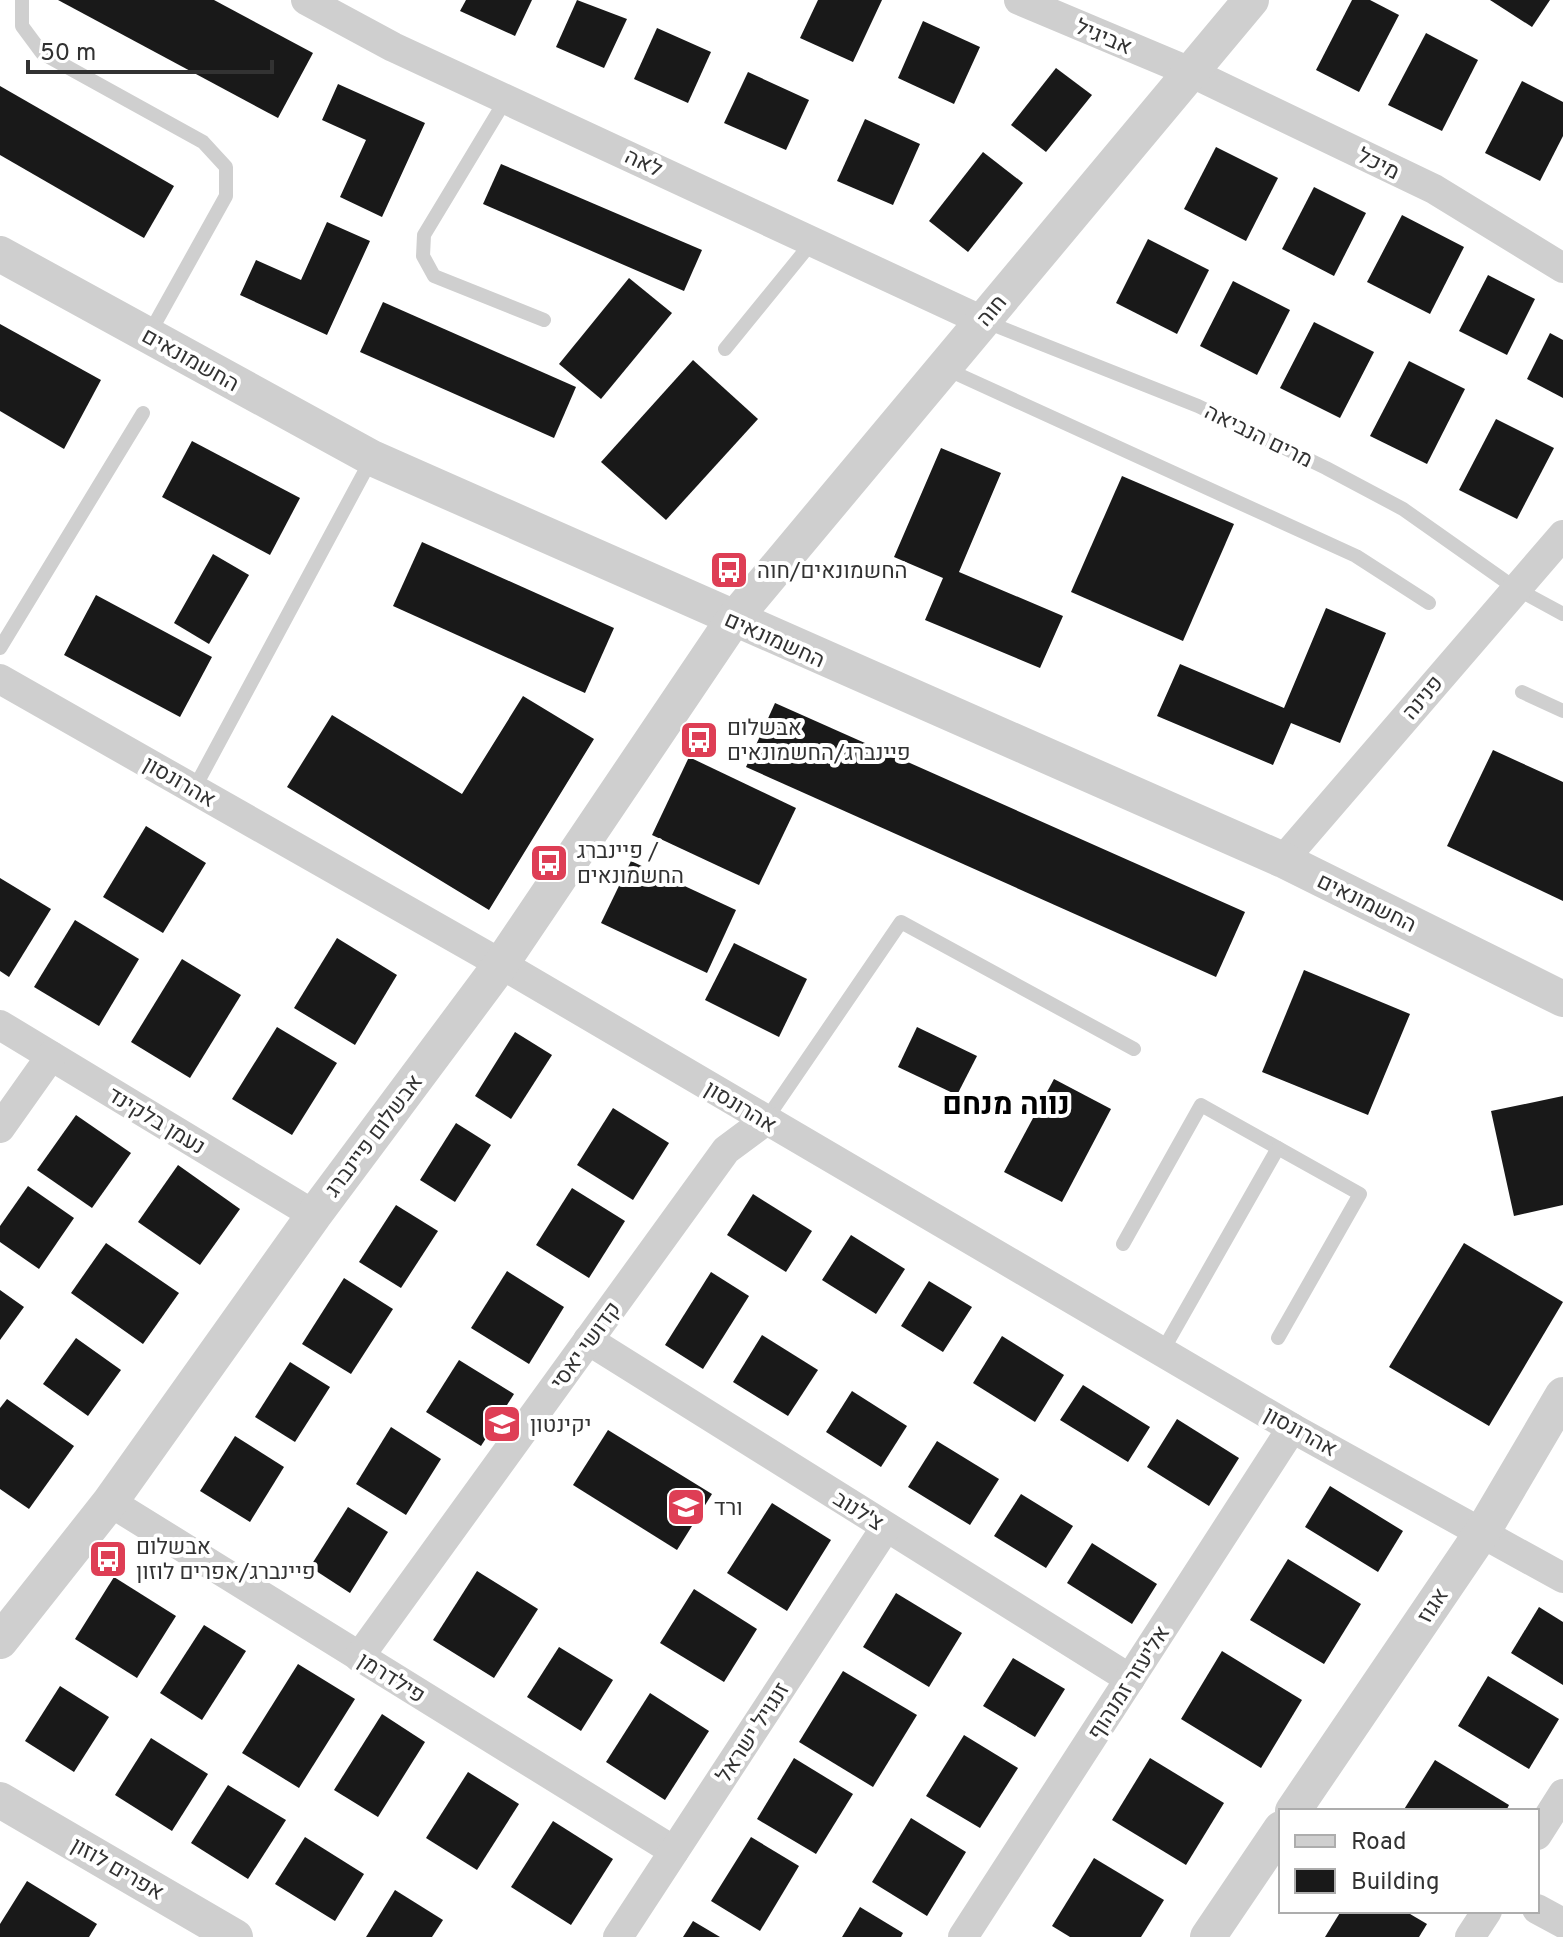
<svg xmlns="http://www.w3.org/2000/svg" width="1563" height="1937" font-family="Overpass,Heebo,sans-serif">
  <style>
    .building { fill: #191919 }
    .lines { fill: none; stroke-linecap: round; stroke-linejoin: round }
    .service { stroke: #cfcfcf; stroke-width: 14 }
    .minor { stroke: #cfcfcf; stroke-width: 30 }
    .tertiary { stroke: #cfcfcf; stroke-width: 36 }
    .labels { text-anchor: middle; stroke-width: 8; stroke-linejoin: round; paint-order: stroke }
    .street-label { font-size: 22px; fill: #323232; stroke: #fff }
    .poi-label { font-size: 22px; fill: #323232; stroke: #fff; text-anchor: start }
    .district-label { font-size: 30px; font-weight: bold; fill: #000; stroke: #fff }
  </style>
  <rect width="100%" height="100%" fill="#fff"/>
  <!-- building -->
  <g class="building">
    <path d="M58,0H214L313,53L278,118Z"/>
    <path d="M466,0H532L515,36L460,11Z"/>
    <path d="M577,0L627,19L604,68L556,47Z"/>
    <path d="M818,0H882L853,62L800,38Z"/>
    <path d="M1352,0H1370L1399,15L1359,92L1316,70Z"/>
    <path d="M1490,0H1550L1532,27Z"/>
    <path d="M923,21L980,47L954,104L898,78Z"/>
    <path d="M657,28L711,52L688,103L634,79Z"/>
    <path d="M1426,33L1478,60L1442,131L1388,105Z"/>
    <path d="M1056,68L1092,95L1046,152L1011,125Z"/>
    <path d="M748,72L809,100L786,150L724,123Z"/>
    <path d="M1522,81L1563,102V136L1540,181L1485,153Z"/>
    <path d="M338,84L425,123L382,217L340,197L366,140L322,120Z"/>
    <path d="M0,86L174,186L144,238L0,155Z"/>
    <path d="M865,119L920,144L893,205L837,181Z"/>
    <path d="M1216,147L1278,178L1246,241L1184,209Z"/>
    <path d="M983,152L1023,183L968,252L929,221Z"/>
    <path d="M501,164L702,250L684,291L483,204Z"/>
    <path d="M1314,187L1366,213L1334,276L1282,249Z"/>
    <path d="M1402,215L1464,247L1430,314L1367,282Z"/>
    <path d="M327,222L370,241L327,335L240,295L256,260L301,280Z"/>
    <path d="M1148,239L1209,270L1177,334L1116,303Z"/>
    <path d="M1488,275L1535,299L1507,355L1459,331Z"/>
    <path d="M629,278L672,313L601,399L559,364Z"/>
    <path d="M1233,281L1290,310L1257,375L1200,346Z"/>
    <path d="M383,302L576,387L554,438L360,352Z"/>
    <path d="M1314,322L1374,352L1340,418L1280,388Z"/>
    <path d="M0,324L101,380L64,449L0,411Z"/>
    <path d="M1550,333L1563,340V398L1527,379Z"/>
    <path d="M693,360L758,419L666,520L601,462Z"/>
    <path d="M1409,361L1465,389L1427,464L1370,436Z"/>
    <path d="M1496,419L1554,448L1517,519L1459,490Z"/>
    <path d="M192,441L300,498L270,555L162,497Z"/>
    <path d="M941,448L1001,473L959,572L1063,616L1040,668L925,620L943,578L894,557Z"/>
    <path d="M1122,476L1234,524L1183,641L1071,592Z"/>
    <path d="M422,542L614,628L585,693L393,606Z"/>
    <path d="M213,554L249,575L209,644L174,623Z"/>
    <path d="M96,595L212,657L180,717L64,655Z"/>
    <path d="M1326,608L1386,633L1340,743L1291,723L1273,765L1157,716L1180,664L1284,708Z"/>
    <path d="M523,696L594,739L489,910L287,787L332,715L462,794Z"/>
    <path d="M775,703L1245,912L1216,977L746,767Z"/>
    <path d="M1493,750L1563,782V901L1447,846Z"/>
    <path d="M689,757L796,808L759,885L652,835Z"/>
    <path d="M146,826L206,863L163,933L103,897Z"/>
    <path d="M631,861L736,910L707,973L601,923Z"/>
    <path d="M0,878L51,909L9,977L0,971Z"/>
    <path d="M75,920L139,959L99,1026L34,987Z"/>
    <path d="M337,938L397,975L355,1045L294,1008Z"/>
    <path d="M734,943L807,979L779,1037L705,1000Z"/>
    <path d="M182,959L241,995L190,1078L131,1042Z"/>
    <path d="M1304,970L1410,1014L1368,1115L1262,1072Z"/>
    <path d="M277,1027L337,1063L292,1135L232,1099Z"/>
    <path d="M917,1027L977,1056L957,1095L898,1067Z"/>
    <path d="M515,1032L552,1055L511,1119L475,1096Z"/>
    <path d="M1054,1079L1111,1109L1062,1202L1004,1172Z"/>
    <path d="M1563,1096V1205L1514,1216L1491,1111Z"/>
    <path d="M613,1108L669,1143L633,1200L577,1165Z"/>
    <path d="M76,1115L131,1153L92,1208L37,1170Z"/>
    <path d="M456,1123L491,1145L455,1202L420,1180Z"/>
    <path d="M178,1165L240,1209L200,1265L138,1222Z"/>
    <path d="M28,1186L74,1218L39,1269L0,1242V1226Z"/>
    <path d="M572,1188L625,1221L589,1278L536,1245Z"/>
    <path d="M753,1194L812,1231L786,1272L727,1235Z"/>
    <path d="M396,1205L438,1231L401,1288L359,1262Z"/>
    <path d="M851,1235L905,1269L876,1314L822,1280Z"/>
    <path d="M106,1243L179,1293L143,1344L71,1293Z"/>
    <path d="M1464,1243L1563,1302L1489,1426L1389,1367Z"/>
    <path d="M507,1271L564,1307L529,1364L471,1328Z"/>
    <path d="M711,1272L749,1296L703,1369L665,1345Z"/>
    <path d="M344,1278L393,1309L351,1374L302,1344Z"/>
    <path d="M929,1281L972,1307L943,1352L901,1326Z"/>
    <path d="M0,1290L24,1307L0,1340Z"/>
    <path d="M762,1335L818,1370L788,1416L733,1382Z"/>
    <path d="M1002,1336L1064,1375L1035,1422L973,1383Z"/>
    <path d="M76,1338L121,1370L88,1416L43,1384Z"/>
    <path d="M459,1360L514,1394L481,1446L426,1412Z"/>
    <path d="M290,1362L330,1387L295,1442L255,1417Z"/>
    <path d="M1083,1385L1150,1427L1128,1462L1060,1420Z"/>
    <path d="M852,1391L907,1426L881,1467L826,1432Z"/>
    <path d="M7,1399L74,1446L29,1509L0,1489V1408Z"/>
    <path d="M1177,1419L1239,1458L1209,1506L1147,1467Z"/>
    <path d="M391,1427L441,1459L406,1515L356,1484Z"/>
    <path d="M608,1430L712,1494L677,1550L573,1485Z"/>
    <path d="M235,1436L284,1467L250,1522L200,1491Z"/>
    <path d="M937,1441L999,1479L970,1525L908,1487Z"/>
    <path d="M1330,1486L1403,1531L1378,1572L1305,1527Z"/>
    <path d="M1021,1494L1073,1526L1046,1568L994,1536Z"/>
    <path d="M772,1503L831,1540L787,1611L727,1573Z"/>
    <path d="M348,1507L388,1532L350,1593L310,1567Z"/>
    <path d="M1092,1543L1157,1584L1132,1624L1067,1583Z"/>
    <path d="M1288,1559L1361,1604L1324,1664L1250,1620Z"/>
    <path d="M477,1571L538,1609L494,1678L433,1640Z"/>
    <path d="M114,1577L176,1616L137,1678L75,1639Z"/>
    <path d="M694,1589L757,1629L724,1682L660,1643Z"/>
    <path d="M896,1593L962,1633L929,1687L863,1647Z"/>
    <path d="M1539,1607L1563,1622V1685L1511,1653Z"/>
    <path d="M204,1625L246,1651L202,1720L160,1693Z"/>
    <path d="M559,1647L613,1680L581,1731L527,1697Z"/>
    <path d="M1222,1651L1302,1700L1261,1768L1181,1719Z"/>
    <path d="M1013,1658L1065,1689L1035,1737L983,1706Z"/>
    <path d="M298,1664L355,1699L299,1788L242,1753Z"/>
    <path d="M843,1671L917,1715L873,1787L799,1742Z"/>
    <path d="M1488,1676L1559,1719L1529,1769L1458,1726Z"/>
    <path d="M60,1686L109,1717L74,1772L25,1741Z"/>
    <path d="M650,1693L709,1731L665,1800L606,1762Z"/>
    <path d="M382,1714L425,1742L378,1817L334,1790Z"/>
    <path d="M964,1735L1018,1768L980,1828L926,1796Z"/>
    <path d="M151,1738L208,1774L172,1831L115,1795Z"/>
    <path d="M794,1758L853,1794L816,1854L757,1819Z"/>
    <path d="M1150,1758L1224,1803L1186,1865L1112,1820Z"/>
    <path d="M1435,1760L1509,1805L1506,1811H1403Z"/>
    <path d="M468,1772L519,1804L477,1870L426,1838Z"/>
    <path d="M228,1785L286,1820L248,1879L191,1843Z"/>
    <path d="M911,1818L966,1852L927,1916L872,1882Z"/>
    <path d="M553,1821L613,1859L571,1925L511,1887Z"/>
    <path d="M305,1837L364,1874L335,1921L275,1884Z"/>
    <path d="M751,1837L799,1866L760,1931L711,1901Z"/>
    <path d="M1094,1858L1164,1900L1141,1937H1070L1052,1926Z"/>
    <path d="M27,1881L97,1924L89,1937H0V1924Z"/>
    <path d="M395,1890L443,1920L432,1937H366Z"/>
    <path d="M860,1907L903,1933L901,1937H842Z"/>
    <path d="M1341,1911H1405L1427,1924L1419,1937H1325Z"/>
    <path d="M693,1921L720,1937H683Z"/>
  </g>
  <g class="lines">
    <!-- service -->
    <g class="service">
      <path d="M22,0V26L42,53L203,142L226,167V196L148,336"/>
      <path d="M506,99L424,235L423,256L434,276L544,320"/>
      <path d="M984,321L1198,406L1326,468L1403,509L1515,588L1563,614"/>
      <path d="M725,349L813,241"/>
      <path d="M944,368L1356,556L1429,603"/>
      <path d="M0,648L143,413"/>
      <path d="M1522,692L1563,711"/>
      <path d="M194,789L372,458"/>
      <path d="M765,1121L901,922L1134,1049"/>
      <path d="M1123,1244L1201,1105L1360,1194L1278,1338"/>
      <path d="M1163,1350L1278,1148"/>
    </g>
    <!-- minor -->
    <g class="minor">
      <path d="M306,0L393,47L983,321"/>
      <path d="M1019,0L1188,71L1434,189L1563,268"/>
      <path d="M0,679L501,964L1292,1428L1563,1578"/>
      <path d="M1283,860L1563,535"/>
      <path d="M0,1025L314,1215"/>
      <path d="M0,1128L51,1056"/>
      <path d="M588,1340L1130,1679"/>
      <path d="M110,1502L674,1851"/>
      <path d="M359,1657L726,1150L765,1121"/>
      <path d="M1537,1835L1563,1794"/>
      <path d="M1537,1909L1563,1923"/>
      <path d="M618,1937L886,1527"/>
      <path d="M963,1937L1292,1428"/>
      <path d="M1470,1937L1487,1911"/>
    </g>
    <!-- tertiary -->
    <g class="tertiary">
      <path d="M0,254L372,458L1283,860L1563,999"/>
      <path d="M0,1641L110,1502L314,1215L501,964L733,620L1251,0"/>
      <path d="M0,1800L235,1937"/>
      <path d="M1293,1811L1483,1531L1563,1395"/>
      <path d="M1208,1937L1281,1829"/>
    </g>
  </g>
  <!-- icons -->
  <defs>
    <symbol id="bus-square" viewBox="-11 -11 22 22"><rect x="-9" y="-9" width="18" height="18" rx="4" fill="#de3e55" stroke="#fff"/><path d="M-5-6H5V4H4V6H2V4H-2V6H-4V4H-5ZM-3.5-4V0h7V-4ZM-3.5 1.2v1.5H-2V1.2ZM2 1.2v1.5H3.5V1.2Z" fill="#fff"/></symbol>
    <symbol id="school-square" viewBox="-11 -11 22 22"><rect x="-9" y="-9" width="18" height="18" rx="4" fill="#de3e55" stroke="#fff"/><path d="M0-5L7-2L0 1L-7-2ZM-4 1L0 2.5L4 1V4Q0 6-4 4Z" fill="#fff"/></symbol>
  </defs>
  <g fill-rule="evenodd">
    <use href="#bus-square" x="707" y="548" width="44" height="44"/>
    <use href="#bus-square" x="677" y="718" width="44" height="44"/>
    <use href="#bus-square" x="527" y="841" width="44" height="44"/>
    <use href="#school-square" x="480" y="1402" width="44" height="44"/>
    <use href="#school-square" x="664" y="1485" width="44" height="44"/>
    <use href="#bus-square" x="86" y="1537" width="44" height="44"/>
  </g>
  <g class="labels">
    <!-- street labels -->
    <g class="street-label">
      <text transform="translate(1104 36) rotate(23)" y="8">אביגיל</text>
      <text transform="translate(644 162) rotate(25)" y="8">לאה</text>
      <text transform="translate(1379 163) rotate(26)" y="8">מיכל</text>
      <text transform="translate(991 310) rotate(-50)" y="8">חוה</text>
      <text transform="translate(191 359) rotate(29)" y="8">החשמונאים</text>
      <text transform="translate(1259 435) rotate(26)" y="8">מרים הנביאה</text>
      <text transform="translate(775 639) rotate(24)" y="8">החשמונאים</text>
      <text transform="translate(1422 697) rotate(-50)" y="8">פנינה</text>
      <text transform="translate(180 781) rotate(30)" y="8">אהרונסון</text>
      <text transform="translate(1367 902) rotate(26)" y="8">החשמונאים</text>
      <text transform="translate(741 1106) rotate(31)" y="8">אהרונסון</text>
      <text transform="translate(157 1120) rotate(31)" y="8">נעמן בלקינד</text>
      <text transform="translate(373 1135) rotate(-53)" y="8">אבשלום פיינברג</text>
      <text transform="translate(585 1345) rotate(-54)" y="8">קדושי יאסי</text>
      <text transform="translate(1301 1431) rotate(29)" y="8">אהרונסון</text>
      <text transform="translate(859 1510) rotate(32)" y="8">צ'לנוב</text>
      <text transform="translate(1432 1605) rotate(-56)" y="8">אגוז</text>
      <text transform="translate(392 1677) rotate(32)" y="8">פילדרמן</text>
      <text transform="translate(1128 1682) rotate(-57)" y="8">אליעזר זמנהוף</text>
      <text transform="translate(752 1732) rotate(-57)" y="8">זנגויל ישראל</text>
      <text transform="translate(118 1868) rotate(30)" y="8">אפרים לוזון</text>
    </g>
    <!-- poi labels -->
    <g class="poi-label">
      <text x="757" y="578">החשמונאים/חוה</text>
      <text x="727" y="735">אבשלום<tspan x="727" dy="25">פיינברג/החשמונאים</tspan></text>
      <text x="577" y="858">פיינברג /<tspan x="577" dy="25">החשמונאים</tspan></text>
      <text x="530" y="1432">יקינטון</text>
      <text x="714" y="1515">ורד</text>
      <text x="136" y="1554">אבשלום<tspan x="136" dy="25">פיינברג/אפרים לוזון</tspan></text>
    </g>
    <!-- district labels -->
    <g class="district-label">
      <text x="1006" y="1114">נווה מנחם</text>
    </g>
  </g>
  <!-- legend -->
  <rect x="1279" y="1809" width="260" height="104" fill="#ffffff" stroke="#adadad" stroke-width="2"/>
  <rect x="1295" y="1835" width="40" height="12" fill="#cfcfcf" stroke="#adadad" stroke-width="2"/>
  <text x="1351" y="1849" font-size="24" fill="#323232">Road</text>
  <rect x="1295" y="1869" width="40" height="24" fill="#191919" stroke="#adadad" stroke-width="2"/>
  <text x="1351" y="1889" font-size="24" fill="#323232">Building</text>
  <!-- scale -->
  <path d="M28 60v12h244v-12" fill="none" stroke="#323232" stroke-width="4"/>
  <text x="40" y="60" font-size="24" fill="#323232" stroke="#ffffff" stroke-width="6" paint-order="stroke">50 m</text>
</svg>
